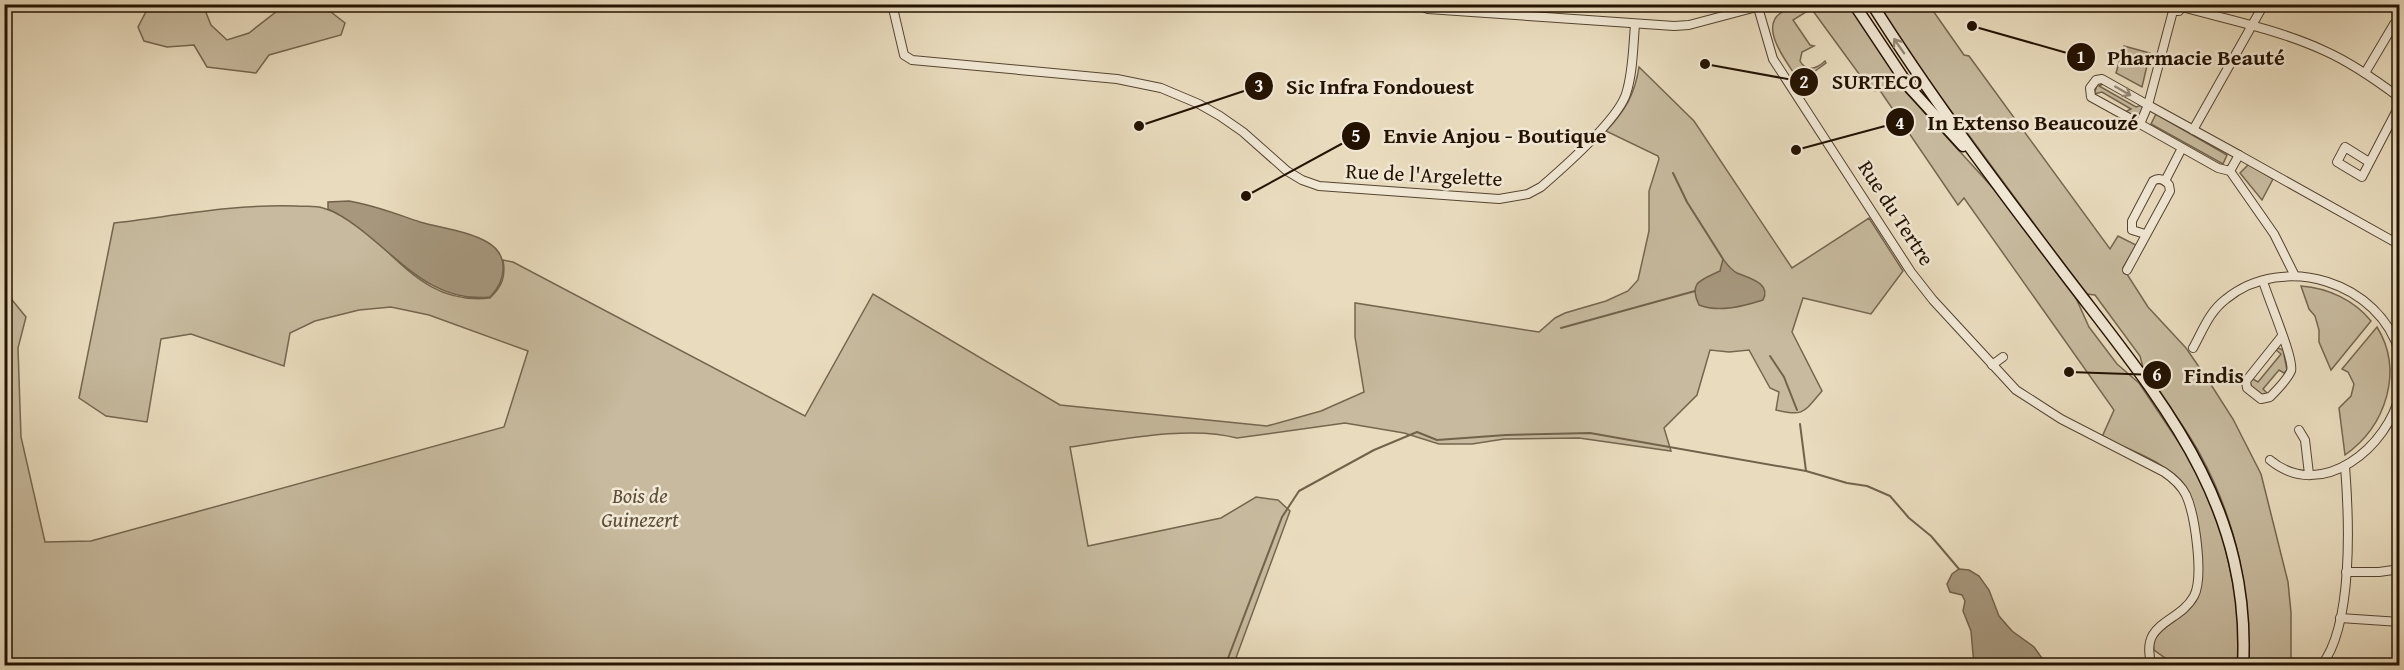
<svg xmlns="http://www.w3.org/2000/svg" width="2404" height="670" font-family="'Gentium Book Plus',serif">
  <style>
    .green { fill: #c7ba9e; stroke: #75664f; stroke-width: 1.5 }
    .water { fill: #a6977d; stroke: #72624b; stroke-width: 1.5 }
    .lines { fill: none; stroke-linecap: round; stroke-linejoin: round }
    .stream { stroke: #72624b; stroke-width: 2 }
    .minor-casing { stroke: #544430; stroke-width: 10 }
    .secondary-casing { stroke: #231200; stroke-width: 13 }
    .minor { stroke: #f1e8d5; stroke-width: 8 }
    .secondary { stroke: #f1e8d5; stroke-width: 10 }
    .oneway { stroke: #948875 }
    .labels { text-anchor: middle; stroke-width: 5; stroke-linejoin: round; paint-order: stroke }
    .street-label { font-size: 21px; fill: #231200; stroke: #f1e8d5 }
    .park-label { font-size: 21px; font-style: italic; fill: #5c4d37; stroke: #f1e8d5 }
    .leader { fill: none; stroke: #231200; stroke-width: 2 }
    .callout-dot { fill: #231200; stroke: #f1e8d5; stroke-width: 2 }
    .mark-label { font-size: 18px; text-anchor: middle; font-weight: bold; fill: #fff }
    .callout-label { font-size: 22px; text-anchor: middle; font-weight: bold; fill: #231200; stroke: #f1e8d5; stroke-width: 5; stroke-linejoin: round; paint-order: stroke }
  </style>
  <rect width="100%" height="100%" fill="#e9dcbe"/>
  <filter id="stains"><feTurbulence type="fractalNoise" baseFrequency=".00333" numOctaves="4"/><feColorMatrix values="0 0 0 0 .2 0 0 0 0 .09 0 0 0 0 .02 0 0 0 .5 -.17"/></filter>
  <radialGradient id="worn" r=".72"><stop offset=".6" stop-color="#630" stop-opacity="0"/><stop offset="1" stop-color="#630" stop-opacity=".3"/></radialGradient>
  <!-- green -->
  <g class="green">
    <path d="M150,4L203,5L211,25L227,40L249,33L277,11L274,5H322L345,23L341,35L269,55L256,73L207,67L194,45L167,47L144,41L138,27Z"/>
    <path d="M1840,4L1853,11L1924,112L2002,198L2075,296L2089,327L2117,364L2139,383L2196,468L2221,528L2237,602L2239,665H2175L2154,650L2153,642L2156,635L2198,592L2188,491C2170,462 2131,451 2102,437L2114,410L1964,198L1958,205L1879,89L1875,91L1870,89L1813,11L1809,10L1793,20L1810,45L1814,46L1802,52L1800,61C1806,72 1817,69 1825,61L1826,63L1800,82C1789,65 1755,25 1784,11L1783,8L1792,5Z"/>
    <path d="M1878,4L1929,5L1964,55L1969,56L2110,249L2118,236L2136,245L2123,268L2148,307L2186,348L2208,380L2233,419L2261,474L2288,582L2291,613V665H2249C2250,589 2237,522 2200,454C2184,425 2163,398 2144,371L2140,356L2095,295L2086,294L1914,61Z"/>
    <path d="M2124,46L2150,53L2142,87L2116,73Z"/>
    <path d="M1639,67L1694,121L1792,268L1869,218L1903,271L1871,314L1803,298L1792,332L1822,391C1804,412 1804,417 1776,410L1779,392L1770,388L1749,350L1729,352L1710,350L1697,395L1664,428L1671,451L1579,438L1504,439L1472,444H1439L1404,433L1345,423L1237,438C1189,425 1119,440 1070,447L1088,546L1221,518L1256,497L1278,500L1290,511L1233,666L5,665L4,290L26,317L18,348L21,437L45,542L91,541L504,427L528,351L429,315L391,307L359,310L315,321L290,333L284,366L191,334L161,339L147,422L106,416L79,398L114,223C174,216 235,204 296,206C304,207 315,205 323,208C387,227 409,307 490,298C502,286 506,277 503,260L513,262L805,416L873,294L1060,405L1267,426L1321,411L1364,392L1355,337V303L1539,332L1555,318L1565,313L1606,301L1628,291L1638,280L1649,231V191L1659,159L1658,156L1606,131C1625,111 1635,94 1639,67Z"/>
    <path d="M2098,83H2105L2099,86L2136,107L2142,105C2144,111 2141,115 2136,117L2125,112L2131,109L2102,92L2094,94Z"/>
    <path d="M2156,114L2227,155L2223,164L2151,124Z"/>
    <path d="M2249,164L2273,179L2262,200L2240,173Z"/>
    <path d="M2301,286C2328,288 2354,300 2371,321L2331,370L2319,342V330L2315,316L2309,309Z"/>
    <path d="M2377,327C2404,371 2386,426 2345,455L2339,408L2351,396L2354,384L2348,372L2342,369Z"/>
    <path d="M2278,348L2283,350L2287,370L2284,373L2279,370L2263,389L2268,394L2263,395L2251,386L2250,382L2253,379L2258,382L2281,354L2276,350Z"/>
  </g>
  <!-- water -->
  <g class="water">
    <path d="M349,201C374,205 396,214 420,222C441,228 468,231 487,242C510,255 506,281 490,297C420,305 385,235 328,209V202Z"/>
    <path d="M1723,259C1727,264 1731,270 1737,273C1748,278 1772,283 1763,300C1744,306 1719,313 1699,305C1688,282 1701,280 1720,271Z"/>
    <path d="M1959,569L1969,570L1979,576L1989,590L1999,616L2012,631L2034,647L2047,665H1974L1971,631L1963,611L1965,601L1962,595L1950,592L1947,584L1952,574Z"/>
  </g>
  <g class="lines">
    <!-- stream -->
    <g class="stream">
      <path d="M1673,173L1687,202L1723,259"/>
      <path d="M1561,328L1695,291"/>
      <path d="M1770,356L1784,377L1797,410"/>
      <path d="M1800,424L1806,471L1847,483L1867,486L1890,496L1909,518L1931,536L1959,569"/>
      <path d="M1225,666L1282,517L1299,491L1374,450L1417,432L1437,440L1506,435L1590,433L1806,471"/>
    </g>
    <defs>
      <g id="minor">
        <path d="M892,4L904,55L912,60L1117,79L1161,88L1199,104L1220,116L1243,132L1287,171L1302,180L1319,186L1499,199L1528,194L1541,187C1563,168 1617,121 1626,94C1633,73 1633,47 1635,25"/>
        <path d="M1414,4L1428,9L1674,26L1689,25L1768,4"/>
        <path d="M1757,4L1773,59L1911,272L1933,300L2016,390L2061,419L2164,472C2173,478 2181,485 2186,495C2195,515 2204,577 2194,596C2179,624 2138,621 2152,666"/>
        <path d="M2171,4L2173,11H2179L2182,7C2229,20 2280,30 2325,51C2352,63 2376,80 2400,98"/>
        <path d="M2365,73L2394,24"/>
        <path d="M2148,105L2239,155L2230,171L2218,168L2140,124Z"/>
        <path d="M2140,124L2091,97L2090,88L2096,80L2102,79L2148,105L2173,11"/>
        <path d="M2193,130L2264,4"/>
        <path d="M2239,155L2400,245"/>
        <path d="M2369,162L2345,147L2337,162L2362,177L2400,104"/>
        <path d="M2230,171L2274,234L2295,276"/>
        <path d="M2165,181L2182,148"/>
        <path d="M2127,270L2170,191L2169,185C2165,180 2159,177 2153,181L2132,221V230L2145,234"/>
        <path d="M2263,281C2267,296 2295,360 2291,371C2287,380 2277,390 2270,397L2261,399L2247,388L2246,381L2282,336"/>
        <path d="M2193,348C2203,330 2209,312 2226,299C2284,252 2380,282 2400,354"/>
        <path d="M1992,365L2003,357"/>
        <path d="M2299,430L2305,440L2309,474"/>
        <path d="M2270,460C2322,503 2389,446 2400,393"/>
        <path d="M2346,572H2379L2400,569"/>
        <path d="M2340,618L2400,622"/>
        <path d="M2321,666C2354,625 2349,517 2345,466"/>
      </g>
      <g id="secondary">
        <path d="M1854,4L1910,88L1963,146"/>
        <path d="M1872,4C1928,93 1991,177 2054,260C2150,388 2252,494 2243,666"/>
      </g>
    </defs>
    <!-- minor casing -->
    <use href="#minor" class="minor-casing"/>
    <!-- secondary casing -->
    <use href="#secondary" class="secondary-casing"/>
    <!-- minor -->
    <use href="#minor" class="minor"/>
    <!-- secondary -->
    <use href="#secondary" class="secondary"/>
  </g>
  <!-- one-way arrows -->
  <defs><path id="oneway-shaft" d="M-6 0H5M1.5-3L5.5 0L1.5 3" fill="none" stroke-width="1.6" stroke-linecap="round" stroke-linejoin="round" transform="scale(1.5)"/></defs>
  <g class="oneway">
    <use href="#oneway-shaft" transform="translate(1899 46) rotate(-125)"/>
    <use href="#oneway-shaft" transform="translate(2123 91) rotate(30)"/>
  </g>
  <g class="labels">
    <!-- street labels -->
    <g class="street-label">
      <text transform="translate(1424 175) rotate(3)" y="7">Rue de l'Argelette</text>
      <text transform="translate(1896 213) rotate(57)" y="7">Rue du Tertre</text>
    </g>
    <!-- park labels -->
    <g class="park-label">
      <text x="640" y="503">Bois de<tspan x="640" dy="24">Guinezert</tspan></text>
    </g>
  </g>
  <!-- callouts -->
  <path class="leader" d="M1972 26L2081 57M1705 64L1804 82M1139 126L1259 86M1796 150L1900 122M1246 196L1356 136M2069 372L2157 375"/>
  <g class="callout-dot">
    <circle cx="1972" cy="26" r="6"/>
    <circle cx="1705" cy="64" r="6"/>
    <circle cx="1139" cy="126" r="6"/>
    <circle cx="1796" cy="150" r="6"/>
    <circle cx="1246" cy="196" r="6"/>
    <circle cx="2069" cy="372" r="6"/>
    <circle cx="2081" cy="57" r="15"/>
    <circle cx="1804" cy="82" r="15"/>
    <circle cx="1259" cy="86" r="15"/>
    <circle cx="1900" cy="122" r="15"/>
    <circle cx="1356" cy="136" r="15"/>
    <circle cx="2157" cy="375" r="15"/>
  </g>
  <g class="mark-label">
    <text x="2081" y="63">1</text>
    <text x="1804" y="88">2</text>
    <text x="1259" y="92">3</text>
    <text x="1900" y="129">4</text>
    <text x="1356" y="142">5</text>
    <text x="2157" y="381">6</text>
  </g>
  <g class="callout-label">
    <text x="2196" y="65">Pharmacie Beauté</text>
    <text x="1877" y="89">SURTECO</text>
    <text x="1380" y="94">Sic Infra Fondouest</text>
    <text x="2033" y="130">In Extenso Beaucouzé</text>
    <text x="1495" y="143">Envie Anjou - Boutique</text>
    <text x="2214" y="383">Findis</text>
  </g>
  <!-- margin -->
  <rect width="2404" height="670" fill="none" stroke="#e9dcbe" stroke-width="24"/>
  <rect x="6" y="6" width="2392" height="658" fill="none" stroke="#231200" stroke-width="3"/>
  <rect x="12" y="12" width="2380" height="646" fill="none" stroke="#231200" stroke-width="1.5"/>
  <rect width="100%" height="100%" filter="url(#stains)"/>
  <rect width="100%" height="100%" fill="url(#worn)"/>
</svg>
